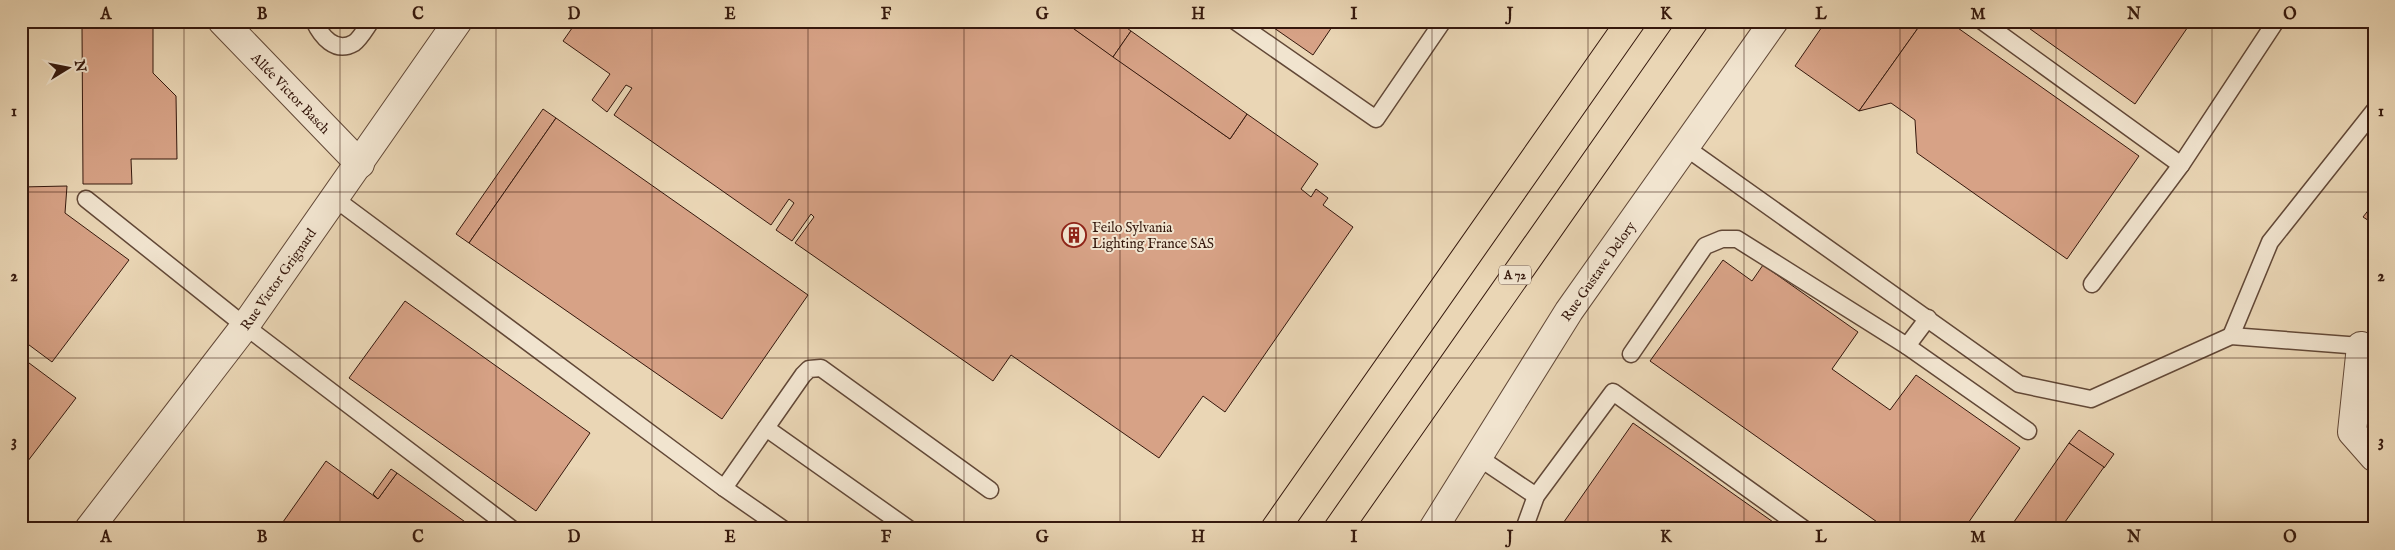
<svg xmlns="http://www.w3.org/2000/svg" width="2395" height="550" font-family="'IM FELL English',serif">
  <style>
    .building { fill: #d7a286; stroke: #35180d }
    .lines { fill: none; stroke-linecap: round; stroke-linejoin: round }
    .service-casing { stroke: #624837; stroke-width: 19 }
    .minor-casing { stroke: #624837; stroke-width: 30 }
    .motorway-casing { stroke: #35180d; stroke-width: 30 }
    .service { stroke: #f1e4cf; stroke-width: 16 }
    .minor { stroke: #f1e4cf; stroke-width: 28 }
    .motorway { stroke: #ead6b5; stroke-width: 28 }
    .grid { fill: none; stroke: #35180d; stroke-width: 1; stroke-opacity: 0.55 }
    .labels { text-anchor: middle; stroke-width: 4; stroke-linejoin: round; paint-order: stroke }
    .shield { fill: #f1e4cf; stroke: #6d5547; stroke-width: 1 }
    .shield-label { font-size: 12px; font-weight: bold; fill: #35180d }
    .street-label { font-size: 14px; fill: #35180d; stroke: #f1e4cf }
    .poi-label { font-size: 14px; fill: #35180d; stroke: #f1e4cf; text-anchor: start }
    .neatline { fill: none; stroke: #35180d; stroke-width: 2 }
    .grid-label { font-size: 16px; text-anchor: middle; font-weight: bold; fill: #35180d }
  </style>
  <rect width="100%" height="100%" fill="#ead6b5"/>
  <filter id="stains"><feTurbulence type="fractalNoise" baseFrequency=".004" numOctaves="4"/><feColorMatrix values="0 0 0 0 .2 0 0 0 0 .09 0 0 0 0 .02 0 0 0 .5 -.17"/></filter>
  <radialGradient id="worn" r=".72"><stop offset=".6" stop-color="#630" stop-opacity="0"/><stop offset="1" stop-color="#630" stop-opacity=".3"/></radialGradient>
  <!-- building -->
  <g class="building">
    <path d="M577,21H1063L1230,139L1247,114L1318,164L1301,189L1311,197L1316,189L1328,198L1323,205L1353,227L1225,412L1203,396L1159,458L1011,355L993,381L795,243L814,217L811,214L792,241L776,230L794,203L789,199L771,225L614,115L632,88L626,85L607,112L592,100L610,74L563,41Z"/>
    <path d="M1063,21H1117L1131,31L1113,57Z"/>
    <path d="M1264,21H1336L1313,55Z"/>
    <path d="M1826,21H1923L1859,111L1795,66Z"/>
    <path d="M1923,21H1948L2139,156L2067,259L1917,153L1915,120L1891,103L1859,111Z"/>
    <path d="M2019,21H2192L2135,104Z"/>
    <path d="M82,28H153V73L176,96L177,159H131L132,184H83Z"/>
    <path d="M1131,31L1247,114L1230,139L1113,57Z"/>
    <path d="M543,109L556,118L469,243L456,234Z"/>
    <path d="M556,118L808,295L722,419L469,243Z"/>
    <path d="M67,186L65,213L129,260L52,362L21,339V187Z"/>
    <path d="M2374,203V224L2363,217Z"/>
    <path d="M1723,260L1752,281L1763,265L1858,332L1832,369L1890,410L1916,375L2020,448L1964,529H1887L1650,361Z"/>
    <path d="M405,301L590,433L536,511L349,378Z"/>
    <path d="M21,357L76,398L21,470Z"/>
    <path d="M1633,423L1783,529H1559Z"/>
    <path d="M2079,430L2114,454L2104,468L2069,443Z"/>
    <path d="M2069,443L2104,467L2060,529H2009Z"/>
    <path d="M326,461L378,499L397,473L475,529H278Z"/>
    <path d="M391,469L397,473L378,499L373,494Z"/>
  </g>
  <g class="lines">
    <defs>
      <g id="service">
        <path d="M314,21C321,36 335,54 354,43C360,39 366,28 371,21"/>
        <path d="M1235,21L1376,119L1443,21"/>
        <path d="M1982,21L2181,165L2276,21"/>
        <path d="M1685,147L2019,384L2091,399L2231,336L2361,346L2369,350"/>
        <path d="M334,198L724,488L783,529"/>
        <path d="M86,199L245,326L512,529"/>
        <path d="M2092,284L2181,165"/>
        <path d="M2231,336L2270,242L2374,111"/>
        <path d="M1907,346L2028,431"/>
        <path d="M1631,354L1705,246L1722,239H1737L1907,346L1928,318"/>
        <path d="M766,428L909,529"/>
        <path d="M1478,457L1536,496"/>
        <path d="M724,488L803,375L809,369L821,368L990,490"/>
        <path d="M1524,529L1536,496L1613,392L1804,529"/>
      </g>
      <g id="minor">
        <path d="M222,21L360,164"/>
        <path d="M2361,346L2352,432L2374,457"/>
        <path d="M89,529L245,326L458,21"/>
        <path d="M1433,529L1569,311L1774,21"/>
      </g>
      <g id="motorway">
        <path d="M1275,529L1631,21"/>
        <path d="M1338,529L1694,21"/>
      </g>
    </defs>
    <!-- service casing -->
    <use href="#service" class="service-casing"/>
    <!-- minor casing -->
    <use href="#minor" class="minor-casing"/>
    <!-- motorway casing -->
    <use href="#motorway" class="motorway-casing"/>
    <!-- service -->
    <use href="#service" class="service"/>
    <!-- minor -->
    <use href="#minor" class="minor"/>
    <!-- motorway -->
    <use href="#motorway" class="motorway"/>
  </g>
  <!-- grid -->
  <path class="grid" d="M184,21V529M340,21V529M496,21V529M652,21V529M808,21V529M964,21V529M1120,21V529M1276,21V529M1432,21V529M1588,21V529M1744,21V529M1900,21V529M2056,21V529M2212,21V529M21,192H2374M21,358H2374"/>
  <!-- icons -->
  <defs>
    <symbol id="building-ring" viewBox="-11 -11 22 22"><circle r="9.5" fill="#f1e4cf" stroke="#8f2418" stroke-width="1.5"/><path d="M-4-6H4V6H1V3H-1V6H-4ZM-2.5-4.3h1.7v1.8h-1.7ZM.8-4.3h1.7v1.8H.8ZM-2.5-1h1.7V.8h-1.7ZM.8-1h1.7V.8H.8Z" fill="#8f2418"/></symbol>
  </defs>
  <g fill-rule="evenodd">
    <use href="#building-ring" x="1060" y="221" width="28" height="28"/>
  </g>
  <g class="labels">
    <!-- shield labels -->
    <rect class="shield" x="1499" y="265.5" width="32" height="19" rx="4"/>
    <g class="shield-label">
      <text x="1515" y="279">A 72</text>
    </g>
    <!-- street labels -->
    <g class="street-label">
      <text transform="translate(291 93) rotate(46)" y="5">Allée Victor Basch</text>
      <text transform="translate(1598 271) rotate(-55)" y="5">Rue Gustave Delory</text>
      <text transform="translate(278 279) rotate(-55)" y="5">Rue Victor Grignard</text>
    </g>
    <!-- poi labels -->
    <g class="poi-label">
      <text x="1092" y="232">Feilo Sylvania<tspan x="1092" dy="16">Lighting France SAS</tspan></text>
    </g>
  </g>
  <!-- margin -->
  <rect width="2395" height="550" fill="none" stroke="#ead6b5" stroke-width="55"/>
  <!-- north arrow -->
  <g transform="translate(68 68) rotate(80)" stroke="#f1e4cf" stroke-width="4" paint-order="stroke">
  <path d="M0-4L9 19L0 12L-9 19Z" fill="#35180d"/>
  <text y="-8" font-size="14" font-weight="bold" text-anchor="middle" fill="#35180d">N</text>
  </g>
  <rect x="28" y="28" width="2340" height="494" class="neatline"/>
  <g class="grid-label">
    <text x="106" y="19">A</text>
    <text x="262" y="19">B</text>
    <text x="418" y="19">C</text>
    <text x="574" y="19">D</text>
    <text x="730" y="19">E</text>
    <text x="886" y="19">F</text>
    <text x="1042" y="19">G</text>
    <text x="1198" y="19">H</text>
    <text x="1354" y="19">I</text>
    <text x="1510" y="19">J</text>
    <text x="1666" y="19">K</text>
    <text x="1821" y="19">L</text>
    <text x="1978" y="19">M</text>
    <text x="2134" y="19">N</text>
    <text x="2290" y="19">O</text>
    <text x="14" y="116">1</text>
    <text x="2381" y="116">1</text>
    <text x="14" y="281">2</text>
    <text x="2381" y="281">2</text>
    <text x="14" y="446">3</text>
    <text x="2381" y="446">3</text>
    <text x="106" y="542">A</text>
    <text x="262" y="542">B</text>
    <text x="418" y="542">C</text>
    <text x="574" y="542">D</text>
    <text x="730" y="542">E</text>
    <text x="886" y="542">F</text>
    <text x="1042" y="542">G</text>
    <text x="1198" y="542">H</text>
    <text x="1354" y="542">I</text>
    <text x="1510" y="542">J</text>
    <text x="1666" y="542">K</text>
    <text x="1821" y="542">L</text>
    <text x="1978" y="542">M</text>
    <text x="2134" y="542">N</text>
    <text x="2290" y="542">O</text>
  </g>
  <rect width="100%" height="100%" filter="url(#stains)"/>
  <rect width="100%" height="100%" fill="url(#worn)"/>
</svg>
